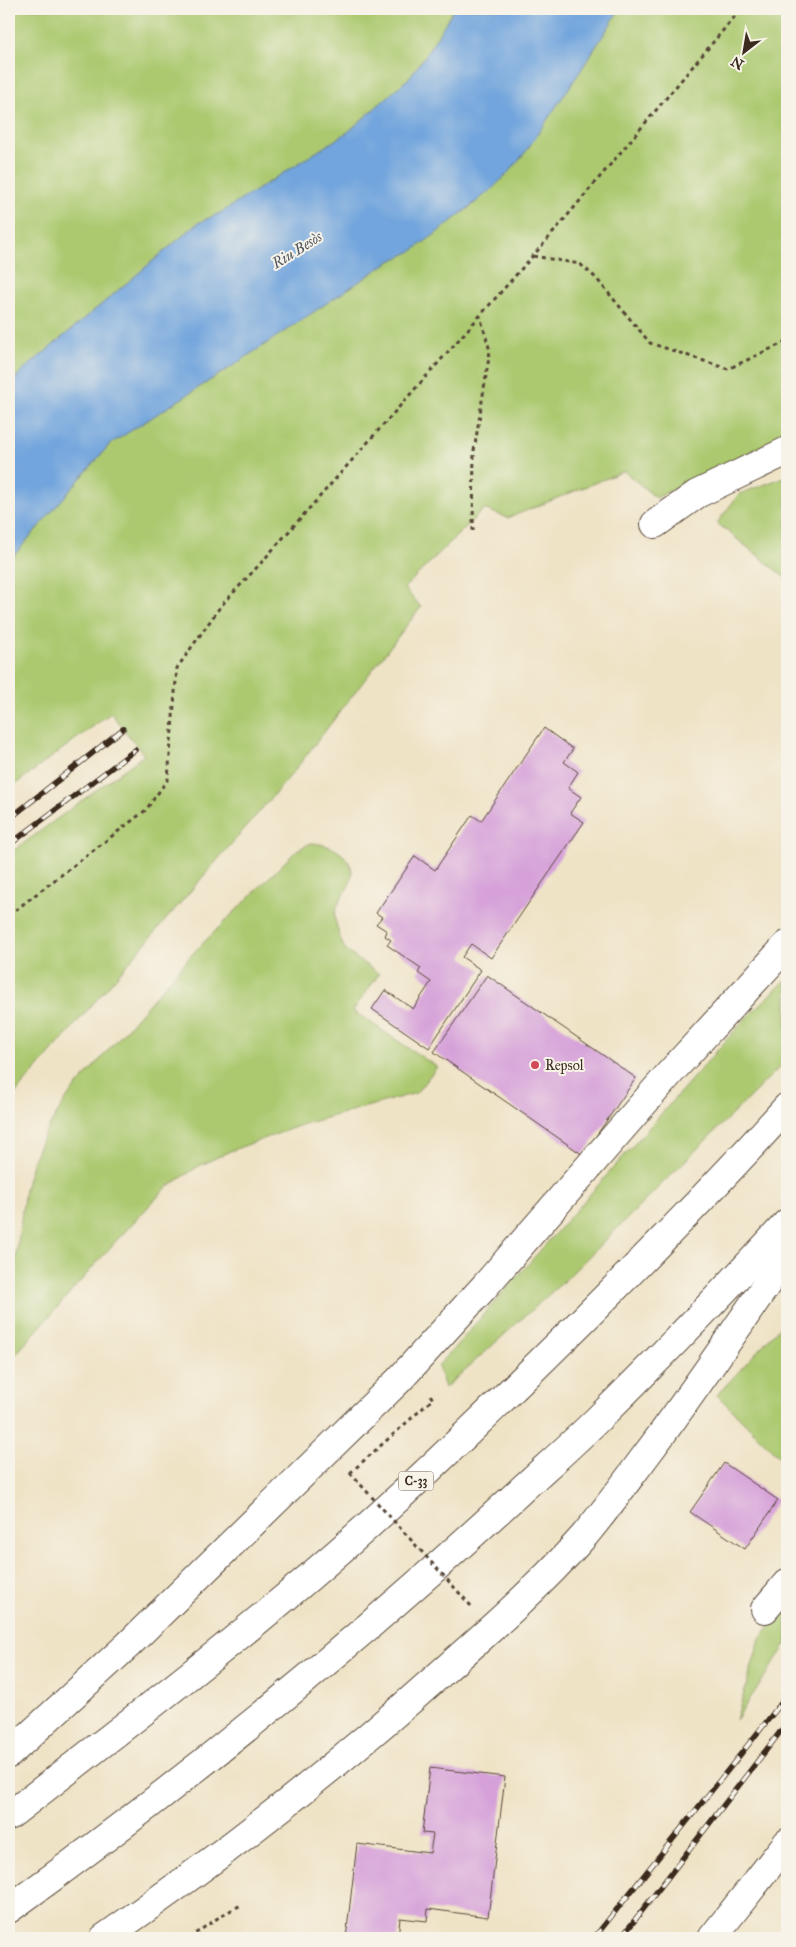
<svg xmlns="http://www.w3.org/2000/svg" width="796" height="1947" font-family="'IM FELL Great Primer',serif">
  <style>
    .green { fill: #acc970; stroke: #747a47 }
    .water { fill: #72a5dd; stroke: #56687e }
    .building { fill: #d6a1d9 }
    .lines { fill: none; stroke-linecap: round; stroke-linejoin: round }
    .minor-casing { stroke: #564637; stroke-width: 30 }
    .highway-casing { stroke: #564637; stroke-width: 30 }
    .path { stroke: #564637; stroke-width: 3; stroke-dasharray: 4 4; stroke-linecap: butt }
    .minor { stroke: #fff; stroke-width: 28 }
    .highway { stroke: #fff; stroke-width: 28 }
    .rail-casing { stroke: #3b2a1e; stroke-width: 5.5 }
    .rail { stroke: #f7f3e8; stroke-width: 4; stroke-dasharray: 11; stroke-linecap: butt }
    .path-bridge { stroke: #564637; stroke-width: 3; stroke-dasharray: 4 4; stroke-linecap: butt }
    .poi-dot { fill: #d1495b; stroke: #f7f3e8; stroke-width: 2 }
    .labels { text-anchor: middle; stroke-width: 4; stroke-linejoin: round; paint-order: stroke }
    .shield { fill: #f7f3e8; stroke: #73665b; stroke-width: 1 }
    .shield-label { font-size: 12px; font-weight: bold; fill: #3b2a1e }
    .poi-label { font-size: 14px; fill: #3b2a1e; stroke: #f7f3e8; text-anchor: start }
    .water-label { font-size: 15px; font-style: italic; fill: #4e5561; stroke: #f7f3e8 }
  </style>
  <rect width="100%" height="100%" fill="#f7f3e8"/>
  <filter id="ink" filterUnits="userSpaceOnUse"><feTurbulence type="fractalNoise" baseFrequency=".02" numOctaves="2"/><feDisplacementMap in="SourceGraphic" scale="10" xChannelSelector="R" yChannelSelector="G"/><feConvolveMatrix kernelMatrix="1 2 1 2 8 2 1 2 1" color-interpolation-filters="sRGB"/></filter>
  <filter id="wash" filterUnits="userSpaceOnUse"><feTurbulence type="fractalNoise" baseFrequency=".0096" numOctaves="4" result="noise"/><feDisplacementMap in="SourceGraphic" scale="20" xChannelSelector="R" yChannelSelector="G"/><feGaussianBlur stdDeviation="1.12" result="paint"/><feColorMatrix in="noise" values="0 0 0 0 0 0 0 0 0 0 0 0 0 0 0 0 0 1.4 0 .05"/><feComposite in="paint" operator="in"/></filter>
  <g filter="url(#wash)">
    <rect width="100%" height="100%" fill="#efe3c6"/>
    <!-- green -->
    <g class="green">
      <path d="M9,9H454L427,53L409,78L348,132L222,212L198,223L20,373L9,386Z"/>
      <path d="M620,9H787V433L656,498L624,471L508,518L484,509L404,588L421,607L291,775L9,1101V854L144,755L111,713L9,789V561L110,444L231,367L390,261L412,251L473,205L508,173L524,154L579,73Z"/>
      <path d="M787,476V579L717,523L739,494Z"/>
      <path d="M311,843C324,844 335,847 345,857C365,880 337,893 335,916C334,920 342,945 345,949C350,955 371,968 379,974L353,1011L437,1067L416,1093L304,1124L230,1151L197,1167L165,1189L116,1241L9,1362V1310L25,1189L33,1160L45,1133L69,1095L193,953L297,850Z"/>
      <path d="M787,979V1060L564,1281L445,1388L438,1366L745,1019Z"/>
      <path d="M787,1319V1465L717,1395Z"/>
      <path d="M787,1602V1643L736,1720L760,1639Z"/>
    </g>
    <!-- water -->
    <path class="water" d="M454,9H620L579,73L524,154L508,173L492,189L434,235L412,251L390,261L231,367L110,444L9,561V386L20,373L198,223L222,212L348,132L409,78L427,53Z"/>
    <g id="blocks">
      <!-- building -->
      <g class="building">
        <path d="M544,728L573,749L564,762L578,772L568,788L581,797L570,813L584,822L491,958L471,944L462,957L481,970L429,1048L372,1009L385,990L413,1009L431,982L418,973L421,968L387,945L391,940L385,936L387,931L376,924L382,917L376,913L415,856L435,870L472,815L481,821Z"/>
        <path d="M487,975L636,1078L583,1155L434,1052Z"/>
        <path d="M724,1463L778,1500L745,1549L690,1512Z"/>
        <path d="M430,1768L505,1777L488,1917L428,1909L427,1921L400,1918L398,1938H346L357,1844L430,1853L433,1834L422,1833Z"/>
      </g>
    </g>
  </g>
  <g filter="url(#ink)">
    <use href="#blocks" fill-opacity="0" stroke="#564637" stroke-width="1"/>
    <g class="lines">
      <defs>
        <g id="minor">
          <path d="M655,524L697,494L787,451"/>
          <path d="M765,1609L787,1583"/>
          <path d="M712,1938L787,1843"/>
        </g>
        <g id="highway">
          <path d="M9,1754L128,1645L399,1380L485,1286L670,1073L787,945"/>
          <path d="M9,1816C131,1721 256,1627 371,1523C443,1458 513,1389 582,1321C652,1251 721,1181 787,1107"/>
          <path d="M9,1909C187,1781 357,1642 518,1493C546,1467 575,1442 602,1415C666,1352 727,1288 787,1223"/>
          <path d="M104,1938C221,1857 333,1770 439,1675C489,1631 540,1586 584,1536C606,1510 626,1482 647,1454C696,1389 742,1321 787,1254"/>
        </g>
      </defs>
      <!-- minor casing -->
      <use href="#minor" class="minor-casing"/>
      <!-- highway casing -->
      <use href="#highway" class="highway-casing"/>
      <!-- path -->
      <g class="path">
        <path d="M533,256L580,264L596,278L650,343L728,369L787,341"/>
        <path d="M473,531L474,451L490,351L480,316"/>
        <path d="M9,915L146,810L168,779L177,668L220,607L260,564L547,240L741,9"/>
        <path d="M350,1473L433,1399L428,1392"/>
        <path d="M463,1597L472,1607"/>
        <path d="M189,1938L222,1915L243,1904"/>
      </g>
      <!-- minor -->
      <use href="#minor" class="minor"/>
      <!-- highway -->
      <use href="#highway" class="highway"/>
      <defs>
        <g id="rail">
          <path d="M9,819L123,729"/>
          <path d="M9,845L135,750"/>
          <path d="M594,1938L787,1696"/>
          <path d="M621,1938L787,1723"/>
        </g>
      </defs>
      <!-- rail casing -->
      <use href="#rail" class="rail-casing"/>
      <!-- rail -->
      <use href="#rail" class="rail"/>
      <!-- path-bridge -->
      <path class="path-bridge" d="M350,1473L463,1597"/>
    </g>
  </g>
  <!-- markers -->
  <circle class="poi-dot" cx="535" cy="1065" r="5"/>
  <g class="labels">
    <!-- shield labels -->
    <rect class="shield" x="398.5" y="1471.5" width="35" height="19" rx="4"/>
    <g class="shield-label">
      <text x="416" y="1485">C-33</text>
    </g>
    <!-- poi labels -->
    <g class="poi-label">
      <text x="545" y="1070">Repsol</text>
    </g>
    <!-- water labels -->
    <g class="water-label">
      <text transform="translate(297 250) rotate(-32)" y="5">Riu Besòs</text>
    </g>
  </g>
  <!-- margin -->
  <rect width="796" height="1947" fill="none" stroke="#f7f3e8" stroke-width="30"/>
  <!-- north arrow -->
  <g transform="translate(744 52) rotate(211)" stroke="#f7f3e8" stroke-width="4" paint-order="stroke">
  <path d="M0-4L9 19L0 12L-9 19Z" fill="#3b2a1e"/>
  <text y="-8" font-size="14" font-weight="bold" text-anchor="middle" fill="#3b2a1e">N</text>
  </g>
</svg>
